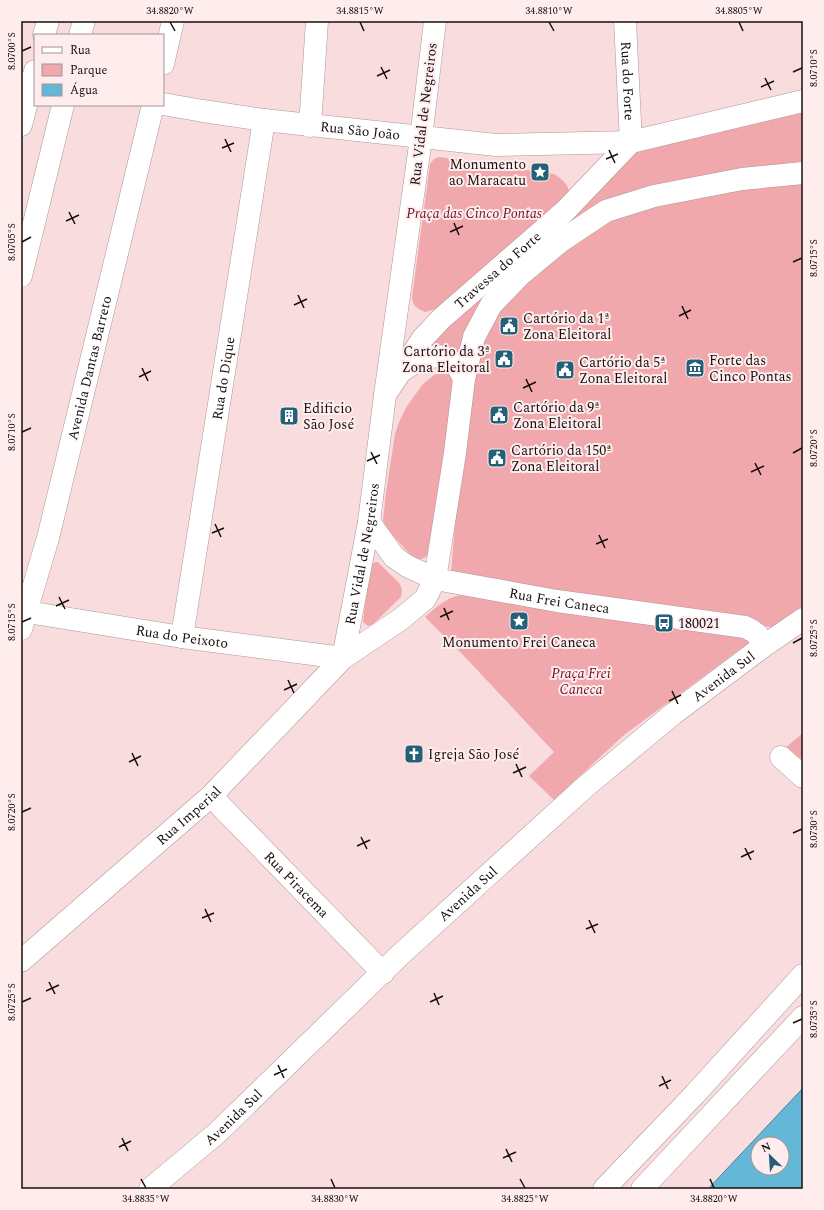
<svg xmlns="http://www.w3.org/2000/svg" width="824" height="1210" font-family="Spectral,serif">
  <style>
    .green { fill: #f1a8ad }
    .water { fill: #65b7d8; stroke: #4e849b; fill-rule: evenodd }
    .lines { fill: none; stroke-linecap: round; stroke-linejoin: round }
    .minor-casing { stroke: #b09697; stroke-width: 23 }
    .tertiary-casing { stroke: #b09697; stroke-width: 23 }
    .secondary-casing { stroke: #b09697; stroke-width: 23 }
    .minor { stroke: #fff; stroke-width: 22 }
    .tertiary { stroke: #fff; stroke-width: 22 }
    .secondary { stroke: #fff; stroke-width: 22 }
    .ticks { fill: none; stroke: #170e0e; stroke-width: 1.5 }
    .labels { text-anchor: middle; stroke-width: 4; stroke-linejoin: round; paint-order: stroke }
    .street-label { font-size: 14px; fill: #170e0e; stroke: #ffedee }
    .poi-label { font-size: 14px; fill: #170e0e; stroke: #ffedee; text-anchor: start }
    .park-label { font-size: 14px; font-style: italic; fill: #6b1025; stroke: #ffedee }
    .neatline { fill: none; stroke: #170e0e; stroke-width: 1.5 }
    .ticks-label { font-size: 10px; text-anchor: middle; fill: #170e0e }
  </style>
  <rect width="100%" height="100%" fill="#f9ddde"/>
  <!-- green -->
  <g class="green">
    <path d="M803,108V609L775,628L451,573L460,461L472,376L424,347L632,150Z"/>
    <path d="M439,157L554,174C561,178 571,186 569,196C569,199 566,202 565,205L436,309L425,312C418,309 412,306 412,297L430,164L434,159Z"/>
    <path d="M444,372C449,373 452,376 455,380L429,554C426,557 422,560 418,559C410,558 390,531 384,524L383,520L386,492L395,434L399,422L407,406L423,384L434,375Z"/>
    <path d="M376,562H378L400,584L402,590L401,597L372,625L368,626L363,622L367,587L371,564Z"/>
    <path d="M460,595L466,596L754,639L624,735L554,800L529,776L554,752L464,656L425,617C436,607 446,598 460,595Z"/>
    <path d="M803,733V759L798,757L785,748Z"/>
  </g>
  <!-- water -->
  <path class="water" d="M803,1088V1189H708ZM758,1144H782V1168H758Z"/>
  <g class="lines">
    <defs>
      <g id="minor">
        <path id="s1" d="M625,21L631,142"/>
        <path d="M44,35L48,21"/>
        <path d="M21,125L35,71"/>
        <path d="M310,126L317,21"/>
        <path d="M385,395L421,138"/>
        <path id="s2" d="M182,637L264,120"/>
        <path d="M781,757L803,777"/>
        <path id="s3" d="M211,796L383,973"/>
      </g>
      <g id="tertiary">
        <path d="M21,83L35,85"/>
        <path id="s4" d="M163,104L203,111L264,120L496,145L631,142L803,101"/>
        <path d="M421,138L435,21"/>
        <path d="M400,372C413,363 434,350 450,360C457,364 461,372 464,379"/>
        <path id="s5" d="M369,522L394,557L407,566L435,579L557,601L745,627C758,634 759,633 761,648"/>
        <path id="s6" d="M21,611L182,637L343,658"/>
        <path id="s7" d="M343,658L369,522L385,395L423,338L442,318L565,211L631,142"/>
        <path id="s8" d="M21,961L211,796L343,658L401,619L425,599L435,579L455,453L464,379L474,337L491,305L520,275L561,241L606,211L654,196L742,179L803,173"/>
      </g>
      <g id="secondary">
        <path d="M80,35L84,21"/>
        <path d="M163,64L173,21"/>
        <path d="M21,276L63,105"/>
        <path id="s9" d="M21,629L48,538L153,105"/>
        <path id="s10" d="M150,1189L217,1133L401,954L585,787L673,714L761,648L803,619"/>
        <path d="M604,1189L695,1094L803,975"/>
        <path d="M642,1189L803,1017"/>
      </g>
    </defs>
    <!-- minor casing -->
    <use href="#minor" class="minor-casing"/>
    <!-- tertiary casing -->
    <use href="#tertiary" class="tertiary-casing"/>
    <!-- secondary casing -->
    <use href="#secondary" class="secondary-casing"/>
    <!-- minor -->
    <use href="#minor" class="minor"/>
    <!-- tertiary -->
    <use href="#tertiary" class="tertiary"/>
    <!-- secondary -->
    <use href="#secondary" class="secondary"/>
  </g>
  <!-- ticks -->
  <path class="ticks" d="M170,22L175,31M360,22L364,31M549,22L554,31M739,22L743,31M22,51L31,47M381,67L387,79M793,72L802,68M377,76L390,70M765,78L771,90M761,87L774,81M225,139L231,152M222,148L234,143M609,150L615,163M606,159L618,154M69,212L75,224M66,221L79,215M454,223L459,235M450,232L463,226M22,242L31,237M793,262L802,258M298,295L304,308M294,305L307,299M682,306L688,319M679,316L691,310M142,368L148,381M139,377L151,371M526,379L532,392M523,388L536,382M22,432L31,428M371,452L377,464M793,453L802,448M367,461L380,455M755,463L761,475M751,472L764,466M215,524L221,537M212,533L224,528M599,535L605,548M596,544L608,539M59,597L65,609M56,606L69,600M444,608L449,620M440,617L453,611M22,622L31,618M793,643L802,638M288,680L294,693M284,690L297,684M672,691L678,704M669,701L681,695M132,753L138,766M129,762L141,756M516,764L522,777M513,773L526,767M22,812L31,808M793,833L802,829M361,837L367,849M357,846L370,840M745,848L751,860M741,857L754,851M205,909L211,922M202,918L214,913M589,920L595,933M586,929L598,924M49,982L55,994M46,991L59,985M434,993L439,1005M22,1002L31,998M430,1002L443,996M793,1023L802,1019M278,1065L284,1078M274,1075L287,1069M662,1076L668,1089M659,1086L671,1080M122,1138L128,1151M119,1147L131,1141M506,1149L512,1162M503,1158L516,1152M141,1179L146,1188M331,1179L335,1188M520,1179L525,1188M710,1179L714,1188"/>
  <!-- icons -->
  <defs>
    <symbol id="sight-square" viewBox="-11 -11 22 22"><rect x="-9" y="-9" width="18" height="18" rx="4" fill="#246178" stroke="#ffedee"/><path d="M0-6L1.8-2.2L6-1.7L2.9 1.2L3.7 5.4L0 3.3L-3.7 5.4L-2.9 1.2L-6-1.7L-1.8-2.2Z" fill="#fff"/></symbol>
    <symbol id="civic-square" viewBox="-11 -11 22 22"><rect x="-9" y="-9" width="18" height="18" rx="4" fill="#246178" stroke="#ffedee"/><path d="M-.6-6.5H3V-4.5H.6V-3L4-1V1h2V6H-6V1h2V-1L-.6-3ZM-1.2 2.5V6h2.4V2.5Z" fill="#fff"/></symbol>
    <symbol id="museum-square" viewBox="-11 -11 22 22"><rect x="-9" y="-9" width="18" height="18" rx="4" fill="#246178" stroke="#ffedee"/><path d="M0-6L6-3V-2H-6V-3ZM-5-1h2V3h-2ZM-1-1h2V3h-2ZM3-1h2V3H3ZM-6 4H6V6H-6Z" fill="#fff"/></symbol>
    <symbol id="building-square" viewBox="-11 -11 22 22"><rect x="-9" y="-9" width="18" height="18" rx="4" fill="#246178" stroke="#ffedee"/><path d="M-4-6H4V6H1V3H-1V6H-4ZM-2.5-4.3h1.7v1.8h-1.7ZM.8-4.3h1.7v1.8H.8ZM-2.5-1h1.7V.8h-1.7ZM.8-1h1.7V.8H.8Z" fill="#fff"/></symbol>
    <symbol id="bus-square" viewBox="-11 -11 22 22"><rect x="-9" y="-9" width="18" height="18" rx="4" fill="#246178" stroke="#ffedee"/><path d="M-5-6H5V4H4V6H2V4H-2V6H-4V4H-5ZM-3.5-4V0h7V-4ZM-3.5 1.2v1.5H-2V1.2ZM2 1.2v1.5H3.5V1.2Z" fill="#fff"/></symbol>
    <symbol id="church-square" viewBox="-11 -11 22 22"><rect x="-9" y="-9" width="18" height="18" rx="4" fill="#246178" stroke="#ffedee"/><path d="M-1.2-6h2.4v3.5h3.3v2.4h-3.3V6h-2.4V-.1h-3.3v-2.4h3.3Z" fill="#fff"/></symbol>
  </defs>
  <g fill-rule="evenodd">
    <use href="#sight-square" x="529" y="161" width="22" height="22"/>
    <use href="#civic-square" x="498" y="315" width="22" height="22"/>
    <use href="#civic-square" x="493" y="348" width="22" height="22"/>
    <use href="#museum-square" x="684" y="357" width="22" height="22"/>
    <use href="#civic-square" x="554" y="359" width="22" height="22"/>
    <use href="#civic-square" x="488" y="404" width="22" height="22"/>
    <use href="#building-square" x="278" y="405" width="22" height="22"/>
    <use href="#civic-square" x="486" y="447" width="22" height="22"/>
    <use href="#sight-square" x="508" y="610" width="22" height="22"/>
    <use href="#bus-square" x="653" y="612" width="22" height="22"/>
    <use href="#church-square" x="403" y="743" width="22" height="22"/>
  </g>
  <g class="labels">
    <!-- street labels -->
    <g class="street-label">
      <text dy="5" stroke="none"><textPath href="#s1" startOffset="60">Rua do Forte</textPath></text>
      <text transform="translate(423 114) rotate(-83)" y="5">Rua Vidal de Negreiros</text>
      <text dy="5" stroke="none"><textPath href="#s4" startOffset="199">Rua São João</textPath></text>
      <text dy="5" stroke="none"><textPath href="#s7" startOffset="436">Travessa do Forte</textPath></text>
      <text dy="5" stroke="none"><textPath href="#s9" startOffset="270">Avenida Dantas Barreto</textPath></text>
      <text dy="5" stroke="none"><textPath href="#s2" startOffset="262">Rua do Dique</textPath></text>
      <text dy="5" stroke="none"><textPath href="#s7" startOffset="106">Rua Vidal de Negreiros</textPath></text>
      <text dy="5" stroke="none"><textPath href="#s5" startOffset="216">Rua Frei Caneca</textPath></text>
      <text dy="5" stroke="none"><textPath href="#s6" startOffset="163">Rua do Peixoto</textPath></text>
      <text dy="5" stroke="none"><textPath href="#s10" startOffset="770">Avenida Sul</textPath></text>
      <text dy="5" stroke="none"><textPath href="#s8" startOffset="222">Rua Imperial</textPath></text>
      <text dy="5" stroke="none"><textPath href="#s3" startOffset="123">Rua Piracema</textPath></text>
      <text dy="5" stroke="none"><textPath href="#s10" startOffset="434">Avenida Sul</textPath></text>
      <text dy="5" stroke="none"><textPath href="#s10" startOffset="110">Avenida Sul</textPath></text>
    </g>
    <!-- poi labels -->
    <g class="poi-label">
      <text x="526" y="169" text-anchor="end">Monumento<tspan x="526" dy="16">ao Maracatu</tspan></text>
      <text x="523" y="323">Cartório da 1ª<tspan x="523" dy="16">Zona Eleitoral</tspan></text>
      <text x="490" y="356" text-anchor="end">Cartório da 3ª<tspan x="490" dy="16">Zona Eleitoral</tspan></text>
      <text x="709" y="365">Forte das<tspan x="709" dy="16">Cinco Pontas</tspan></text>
      <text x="579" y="367">Cartório da 5ª<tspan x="579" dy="16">Zona Eleitoral</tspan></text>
      <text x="513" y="412">Cartório da 9ª<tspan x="513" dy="16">Zona Eleitoral</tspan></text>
      <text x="303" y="413">Edificio<tspan x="303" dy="16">São José</tspan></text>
      <text x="511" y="455">Cartório da 150ª<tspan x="511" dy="16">Zona Eleitoral</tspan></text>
      <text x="678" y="628">180021</text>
      <text x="519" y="647" text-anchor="middle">Monumento Frei Caneca</text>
      <text x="428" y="759">Igreja São José</text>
    </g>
    <!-- park labels -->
    <g class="park-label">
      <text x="474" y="218">Praça das Cinco Pontas</text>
      <text x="581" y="678">Praça Frei<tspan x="581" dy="16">Caneca</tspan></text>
    </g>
  </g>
  <!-- border -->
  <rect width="824" height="1210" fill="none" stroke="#ffedee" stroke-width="44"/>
  <!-- legend -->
  <rect x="34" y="34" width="130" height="72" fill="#ffedee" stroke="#a29494"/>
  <rect x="42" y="47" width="20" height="6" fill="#ffffff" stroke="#a29494"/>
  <text x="70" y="54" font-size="12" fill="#170e0e">Rua</text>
  <rect x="42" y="64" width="20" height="12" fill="#f1a8ad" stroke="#a29494"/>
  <text x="70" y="74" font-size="12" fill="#170e0e">Parque</text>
  <rect x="42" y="84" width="20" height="12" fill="#65b7d8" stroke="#a29494"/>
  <text x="70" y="94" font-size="12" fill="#170e0e">Água</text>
  <!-- north arrow -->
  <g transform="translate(770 1156) rotate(335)"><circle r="19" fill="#ffedee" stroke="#a29494"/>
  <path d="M0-3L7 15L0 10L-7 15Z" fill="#246178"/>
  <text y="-6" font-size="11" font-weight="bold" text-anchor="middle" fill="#170e0e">N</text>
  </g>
  <rect x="22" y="22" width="780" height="1166" class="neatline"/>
  <g class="ticks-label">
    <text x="170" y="14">34.8820°W</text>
    <text x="360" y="14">34.8815°W</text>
    <text x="549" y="14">34.8810°W</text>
    <text x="739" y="14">34.8805°W</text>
    <text transform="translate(11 51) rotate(-90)" y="4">8.0700°S</text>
    <text transform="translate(813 68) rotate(-90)" y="4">8.0710°S</text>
    <text transform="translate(11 242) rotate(-90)" y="4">8.0705°S</text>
    <text transform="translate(813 258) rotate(-90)" y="4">8.0715°S</text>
    <text transform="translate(11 432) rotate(-90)" y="4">8.0710°S</text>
    <text transform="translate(813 448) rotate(-90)" y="4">8.0720°S</text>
    <text transform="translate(11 622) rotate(-90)" y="4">8.0715°S</text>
    <text transform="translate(813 638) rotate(-90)" y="4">8.0725°S</text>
    <text transform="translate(11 812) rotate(-90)" y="4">8.0720°S</text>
    <text transform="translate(813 829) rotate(-90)" y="4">8.0730°S</text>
    <text transform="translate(11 1002) rotate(-90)" y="4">8.0725°S</text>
    <text transform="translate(813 1019) rotate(-90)" y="4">8.0735°S</text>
    <text x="146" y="1202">34.8835°W</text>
    <text x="335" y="1202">34.8830°W</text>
    <text x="525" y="1202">34.8825°W</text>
    <text x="714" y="1202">34.8820°W</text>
  </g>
</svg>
